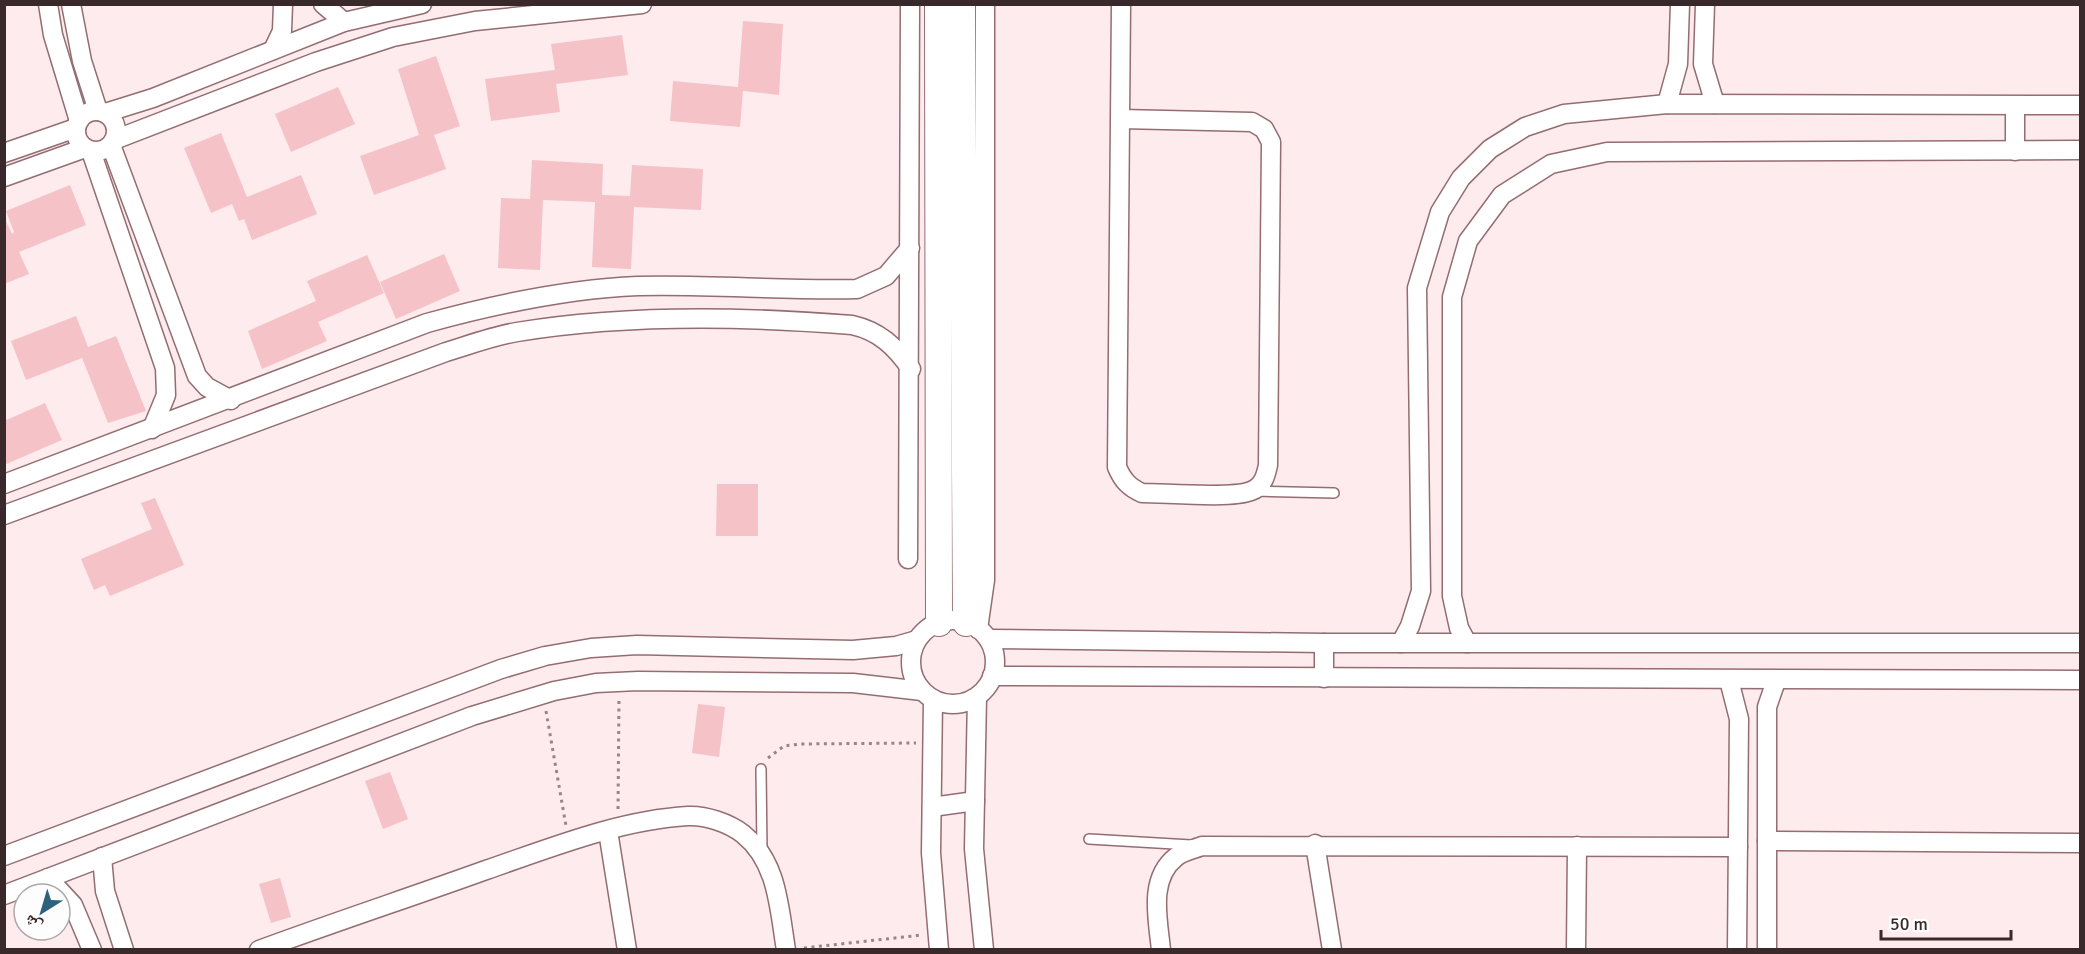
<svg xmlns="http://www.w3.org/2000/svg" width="2085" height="954" font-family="Signika,'Noto Naskh Arabic',sans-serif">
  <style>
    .building { fill: #f5c2c8 }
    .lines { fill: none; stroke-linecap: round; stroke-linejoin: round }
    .lane-casing { stroke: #936d71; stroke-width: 12 }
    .street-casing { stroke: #936d71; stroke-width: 21 }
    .secondary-casing { stroke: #936d71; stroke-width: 28 }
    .path { stroke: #978688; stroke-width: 3; stroke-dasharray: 3 4.5; stroke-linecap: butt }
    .lane { stroke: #fff; stroke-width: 9 }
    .street { stroke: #fff; stroke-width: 18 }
    .secondary { stroke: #fff; stroke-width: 26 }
  </style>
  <rect width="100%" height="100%" fill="#fdebed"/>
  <!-- building -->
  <g class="building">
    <path d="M743,21L783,24L779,95L743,91L740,127L670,121L673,81L738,87Z"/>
    <path d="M622,35L628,75L556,84L560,112L491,121L485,79L555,70L551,44Z"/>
    <path d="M436,56L460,126L434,135L446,169L374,195L360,156L419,135L398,69Z"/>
    <path d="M338,87L355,124L291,152L275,114Z"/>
    <path d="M221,133L247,197L301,175L317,214L252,240L244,219L239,221L232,204L211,213L184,148Z"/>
    <path d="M532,160L603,164L602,195L630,196L632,165L703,169L701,210L634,207L631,269L592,267L595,202L543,200L540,270L498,268L501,198L530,199Z"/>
    <path d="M70,185L86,225L19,252L29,274L4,284V217L12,234L14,232L6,211Z"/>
    <path d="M444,254L460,291L396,319L380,282Z"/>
    <path d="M367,255L384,293L318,322L327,341L262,369L248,331L316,301L307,281Z"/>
    <path d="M76,316L88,347L116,336L146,411L108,423L82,358L26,380L11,341Z"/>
    <path d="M45,403L62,440L4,465V421Z"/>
    <path d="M717,484H758V536H716Z"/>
    <path d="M155,498L184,565L110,596L105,585L94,590L81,559L152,529L141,503Z"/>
    <path d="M698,704L725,707L719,757L692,753Z"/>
    <path d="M390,772L408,819L383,829L365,781Z"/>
    <path d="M280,878L291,917L271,923L259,884Z"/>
  </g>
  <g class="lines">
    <defs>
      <g id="lane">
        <path d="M1255,491L1334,493"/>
        <path d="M761,769L762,851"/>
        <path d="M1089,839L1191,845"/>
      </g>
      <g id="street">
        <path d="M48,4L53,35L79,121"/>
        <path d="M71,4L82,61L98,111"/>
        <path d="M323,4L344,22"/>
        <path d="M1705,4L1703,64L1715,104"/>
        <path d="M273,50L282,31L283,4"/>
        <path d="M1667,104L1678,64L1680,4"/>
        <path d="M2015,106V151"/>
        <circle cx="96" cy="131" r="20"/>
        <path d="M105,113L153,98L344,22L422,4"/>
        <path d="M1121,119L1252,122L1264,129L1271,142L1268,465C1266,475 1263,487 1251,491C1232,499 1166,493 1142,493C1129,487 1123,481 1117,467L1121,4"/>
        <path d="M114,140L316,62L393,37L475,21L642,4"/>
        <path d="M111,145L197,376L207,387L231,400"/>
        <path d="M91,151L165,368L166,395L152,429"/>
        <path d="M4,153L76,128"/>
        <path d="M4,177L85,148"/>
        <path d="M4,484L427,323C496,304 566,289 638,286C711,284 784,291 857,289L886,276L910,248"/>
        <path d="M4,515L446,352C469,345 493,336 517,332C626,314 741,316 852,325C879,331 895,346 911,369"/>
        <path d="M908,559L910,4"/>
        <circle cx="953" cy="662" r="42"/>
        <path d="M978,629L985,580V4"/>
        <path d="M988,639L1324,643H2080"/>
        <path d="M1324,643V678"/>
        <path d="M1401,643L1410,626L1421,591L1417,288L1440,212L1461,178L1490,149L1525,127L1564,114L1667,104L2080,105"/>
        <path d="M1467,643L1459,628L1452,596V297L1468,241L1502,195L1551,164L1607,152L2080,150"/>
        <path d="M992,676L2080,680"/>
        <path d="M1729,680L1739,719L1737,950"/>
        <path d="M977,697L974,849L984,950"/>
        <path d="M933,700L931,853L939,950"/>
        <path d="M932,807L975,801"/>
        <path d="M608,831L627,950"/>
        <path d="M1767,841L2080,843"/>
        <path d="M1315,844L1332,950"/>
        <path d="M4,856L501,669L545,656L591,648L637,645L853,650L896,646L917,640"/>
        <path d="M102,857L105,891L124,950"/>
        <path d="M48,878L73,905L92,950"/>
        <path d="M4,895L472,716L554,691L596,683L638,681L853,683L922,691"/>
        <path d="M259,950C335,922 411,897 486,870C550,848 619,820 688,816C705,815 729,823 743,834C778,862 779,908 786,950"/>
        <path d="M1161,950C1158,919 1148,879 1176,857C1183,851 1195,849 1202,846L1738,847"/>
        <path d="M1576,950L1577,846"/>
        <path d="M1767,950V707L1776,681"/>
      </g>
      <g id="secondary">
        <path d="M938,4L939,623"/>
        <path d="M962,4L966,623"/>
      </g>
    </defs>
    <!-- lane casing -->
    <use href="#lane" class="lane-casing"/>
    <!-- street casing -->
    <use href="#street" class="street-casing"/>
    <!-- secondary casing -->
    <use href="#secondary" class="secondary-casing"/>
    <!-- path -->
    <g class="path">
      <path d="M546,711L566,826"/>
      <path d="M768,758L784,746L801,744L916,743"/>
      <path d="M618,809L619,698"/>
      <path d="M804,948L922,935"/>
    </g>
    <!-- lane -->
    <use href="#lane" class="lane"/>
    <!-- street -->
    <use href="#street" class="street"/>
    <!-- secondary -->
    <use href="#secondary" class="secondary"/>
  </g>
  <!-- border -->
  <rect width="2085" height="954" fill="none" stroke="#39292b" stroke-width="12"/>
  <!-- north arrow -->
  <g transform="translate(42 912) rotate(217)"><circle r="28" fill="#fdfdfd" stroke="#afa8a9" stroke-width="1.5"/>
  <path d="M0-4.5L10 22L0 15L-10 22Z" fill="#2d627d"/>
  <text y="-9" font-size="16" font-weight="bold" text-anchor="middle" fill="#39292b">ش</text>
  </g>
  <!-- scale -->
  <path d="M1881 930v9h130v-9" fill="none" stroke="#39292b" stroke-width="3"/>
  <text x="1890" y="930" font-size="18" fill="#39292b" stroke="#fdfdfd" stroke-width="4.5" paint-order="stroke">50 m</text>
</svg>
